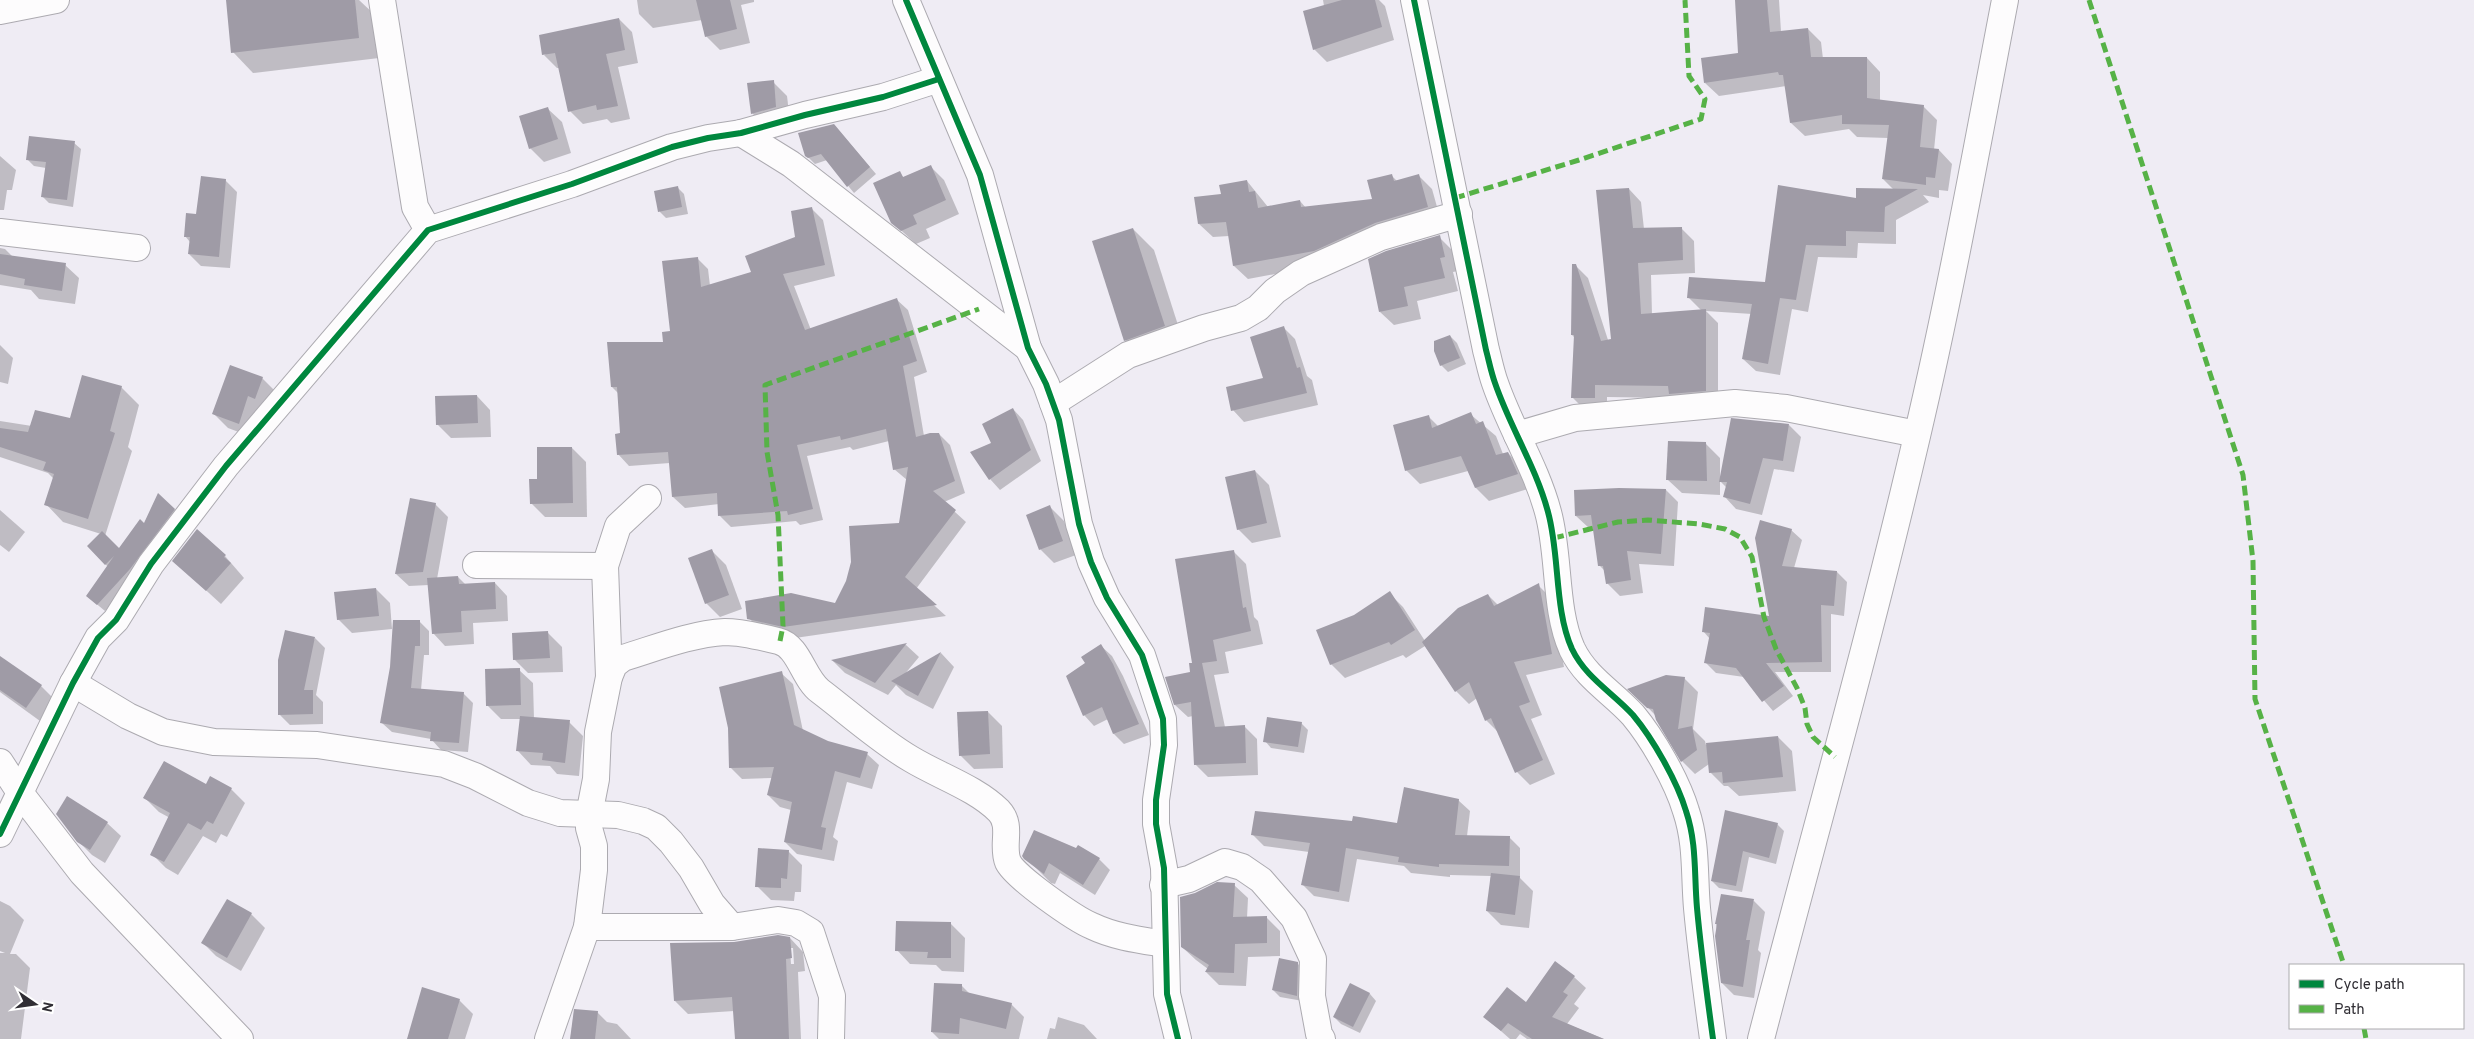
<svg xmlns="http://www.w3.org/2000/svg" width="2474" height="1039" font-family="Overpass,sans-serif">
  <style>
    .shadow { fill: #0003; fill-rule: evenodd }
    .building { fill: #9f9ba6 }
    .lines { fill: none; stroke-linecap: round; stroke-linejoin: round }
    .minor-casing { stroke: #acaab0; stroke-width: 28 }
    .minor { stroke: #fdfcfd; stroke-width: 26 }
    .quiet { stroke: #56b246; stroke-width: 5; stroke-dasharray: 10 5; stroke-linecap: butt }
    .cycleway-casing { stroke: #fff; stroke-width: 9 }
    .cycleway { stroke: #00873e; stroke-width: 6 }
  </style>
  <rect width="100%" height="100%" fill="#efecf4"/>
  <!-- shadow -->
  <g class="shadow">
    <path d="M227,0H359L375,15L379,58L253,73L233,52Z"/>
    <path d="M637,0H754V2L741,5L750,43L720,50L706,36L702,20L653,28L639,14Z"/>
    <path d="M1323,0H1379L1385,6L1394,40L1327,62L1314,49L1324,6Z"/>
    <path d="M1736,0H1779L1781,32L1808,29L1821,42L1823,59L1867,58L1880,72V101L1923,106L1937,120L1934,150H1939L1952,164L1948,191L1939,190V198L1923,195L1929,202L1896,220V244L1858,243L1857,258L1818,257L1808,312L1792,309L1780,375L1756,371L1743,359L1752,314L1706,311L1718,323V403L1674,398L1607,397V411L1585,410L1572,397L1575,338L1572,335L1575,265L1588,278L1608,340H1613L1629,189L1641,202L1644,229L1681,228L1694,241L1695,273L1651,275L1652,315L1701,310L1689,298L1766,283L1779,187L1857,200L1894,190L1883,179L1888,138L1857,137L1849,129L1805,136L1791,123L1786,86L1719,96L1705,83L1739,54Z"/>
    <path d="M619,19L632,32L638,63L618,67L630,119L611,123L607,119L583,124L570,111L559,68H557L544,55Z"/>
    <path d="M773,82L787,96L790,121L766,127L752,113Z"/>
    <path d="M548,109L562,122L571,153L544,162L530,148Z"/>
    <path d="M834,125L876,174L854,193L827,160L815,164L806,155Z"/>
    <path d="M74,143L81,149L73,207L49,203L42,196L46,168L34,166L28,160Z"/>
    <path d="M0,156L16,170L12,190H7L4,210H0Z"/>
    <path d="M930,166L944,180L959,214L926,229L930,238L916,244L892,222L899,173L904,178Z"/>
    <path d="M1391,175L1397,181L1418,175L1432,189L1441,221L1328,264L1248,279L1234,266L1229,236L1213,237L1199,224L1222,195L1247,181L1268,207L1300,201L1306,208L1373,200Z"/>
    <path d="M225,180L237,192L230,268L201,266L189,254L190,242L185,236L197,216Z"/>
    <path d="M677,187L684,194L688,214L666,218L660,212L655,192Z"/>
    <path d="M812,209L823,220L835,276L794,286L811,330L896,299L908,310L927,372L914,377L924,436L939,434L950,445L965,493L944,502L966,522L916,589L946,616L795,638L760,630L749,618L836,604L900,524L907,480L894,469L889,441L853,450L850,447L807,456L823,520L800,525L796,521L731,527L720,516L719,504L685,508L673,497L670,463L629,466L618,454L621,434L619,394L612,387L664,343L672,333L697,258L708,269L710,286L753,272L797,237Z"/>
    <path d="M1133,229L1154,250L1185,347L1145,361L1125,340Z"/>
    <path d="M1439,237L1453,251L1458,271L1453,272L1458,291L1417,301L1421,319L1394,325L1380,312Z"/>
    <path d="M0,248L5,249L13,257L65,265L79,278L75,304L39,299L31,290L0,285Z"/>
    <path d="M1284,328L1295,339L1307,376L1312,380L1318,405L1244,422L1233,410L1265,379Z"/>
    <path d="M1450,336L1457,343L1466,364L1448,372L1441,365Z"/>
    <path d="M0,345L13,358L8,384L0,382Z"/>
    <path d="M262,378L276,392L252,437L228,428L214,414Z"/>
    <path d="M121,387L139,405L128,447L132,451L105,536L120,550L145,524L174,509L180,516L137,576L105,611L87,596L108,567L89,546L101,534L63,522L46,504L54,479L48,473L0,457V421L32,426L71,420Z"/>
    <path d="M477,396L490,410L491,437L451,438L437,424Z"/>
    <path d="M1013,409L1023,420L1041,461L1000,490L990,479L993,443Z"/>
    <path d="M1470,414L1496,436L1503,454L1508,453L1521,466L1531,488L1489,501L1476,488L1468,471L1420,484L1406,470L1429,417L1438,426Z"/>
    <path d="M1789,425L1801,437L1794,472L1774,469L1762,515L1736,509L1725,497L1727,488L1720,481V495L1682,493L1668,480L1706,444L1720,458V478Z"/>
    <path d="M572,448L586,462L587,517H545L531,503L539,480Z"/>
    <path d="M1255,471L1269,485L1281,537L1252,543L1238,529Z"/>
    <path d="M1666,490L1678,502L1674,566L1639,564L1643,593L1620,596L1607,583L1606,572L1600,566L1594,528H1589L1576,516Z"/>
    <path d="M435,504L448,517L437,579L458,577L466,585L495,583L507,596L508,621L473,623L474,644L445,646L433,633L429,585L409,586L396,574Z"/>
    <path d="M1050,507L1064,521L1076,555L1054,563L1040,549Z"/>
    <path d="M0,510L25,532L9,552L0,545Z"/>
    <path d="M1791,530L1802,540L1794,568L1837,572L1847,582L1844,616L1831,614V672H1775L1793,696L1773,711L1744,677L1716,673L1706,663L1710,639L1703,631L1771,617L1756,538Z"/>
    <path d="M712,551L726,565L742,609L720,617L706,603Z"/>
    <path d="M1234,552L1246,564L1254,617L1258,621L1263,644L1225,652L1229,673L1214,675L1225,727H1245L1257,739L1258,775L1208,777L1195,764L1193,716L1188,717L1175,705L1191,673Z"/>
    <path d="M225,556L244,578L221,604L174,561Z"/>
    <path d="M1538,585L1551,598L1564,667L1526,675L1542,715L1531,719L1555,774L1530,785L1517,772L1499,733L1486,720L1477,698L1469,704L1456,691L1425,646L1406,658L1403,655L1345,678L1331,664L1355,616L1389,593L1403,607L1425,641L1488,595L1498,605Z"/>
    <path d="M376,589L390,603L392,629L352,633L338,619Z"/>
    <path d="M419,621L429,631V655H424L421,690L463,693L473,703L468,752L441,750L431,739L392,732L382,723Z"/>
    <path d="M548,633L562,647L563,672L528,673L514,659Z"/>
    <path d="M315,638L325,648L316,695L323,702V724L290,725L280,715Z"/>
    <path d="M906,645L919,657L904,675L941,653L954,667L933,709L906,695L896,685L888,695L845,673L833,661Z"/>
    <path d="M1101,646L1112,656L1123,676L1149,735L1124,744L1114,734L1108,719L1094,726L1084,715L1087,664Z"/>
    <path d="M519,670L533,683L534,719L569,722L583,736L579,776L557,774L550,766L531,765L518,751L521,719H501L487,705Z"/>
    <path d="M0,673L41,686L55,700L40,721L0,692Z"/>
    <path d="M781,673L793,684L803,731L828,742L867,754L879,765L872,789L847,782L833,837L838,841L834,861L797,854L785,842L791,810L780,807L768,795L772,778L742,779L730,767Z"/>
    <path d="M1684,678L1698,692L1693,729L1705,741L1706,745L1778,737L1792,751L1796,791L1739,796L1728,786H1724L1710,772L1709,764L1695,774L1682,761L1656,716L1630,689Z"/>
    <path d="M988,712L1002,726L1003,768L974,769L960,755Z"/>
    <path d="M1301,723L1308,730L1304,753L1271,748L1265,741Z"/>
    <path d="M207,786L231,789L245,803L227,837L221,834L216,843L203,836L178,875L166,868L152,854L170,818L159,812L145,798Z"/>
    <path d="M1458,800L1470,811L1467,836L1509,837L1520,848V878L1533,891L1529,928L1501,925L1487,911L1491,876L1450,875V877L1411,873L1404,866L1357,859L1349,902L1314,896L1303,885L1309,852L1264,846L1252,834L1353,823L1398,824Z"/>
    <path d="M1726,812L1777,824L1784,831L1776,864L1749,857L1742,892L1719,888L1712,881Z"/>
    <path d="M107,823L121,836L105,863L92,855L78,841Z"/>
    <path d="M788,851L802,865L801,892H795L794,901L771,900L757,886Z"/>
    <path d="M1023,855L1099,859L1110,870L1095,895L1060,873L1055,884L1051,883Z"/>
    <path d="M1234,885L1248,898L1247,918H1267L1280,931V956L1248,957L1246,986L1219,985L1206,972L1208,969L1196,960L1182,947Z"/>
    <path d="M0,901L10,906L24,920L10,954H16L30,968L21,1039H0V953H5L0,951Z"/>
    <path d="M1754,901L1765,912L1758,950L1761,953L1754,998L1734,995L1722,983L1716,923Z"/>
    <path d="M251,914L265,928L241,971L216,956L203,943Z"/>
    <path d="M951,924L965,938L964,972L942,971L936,965L910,964L897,950Z"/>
    <path d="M790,938L803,952L805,971L798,972L801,1039H736L734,1011L688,1014L675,1001L734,943ZM790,948H793L794,964H791Z"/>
    <path d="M1297,963L1304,970L1303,1001L1280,997L1273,990Z"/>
    <path d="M1574,977L1586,988L1574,1004L1579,1008L1567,1024L1604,1039H1527L1520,1034L1516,1039H1510L1485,1017L1527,1004Z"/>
    <path d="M1350,984L1370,994L1376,1001L1360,1033L1341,1024L1334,1017Z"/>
    <path d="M962,986L971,995L1011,1004L1024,1017L1019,1039H939L932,1032Z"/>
    <path d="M459,1000L473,1014L465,1039H408Z"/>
    <path d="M597,1012L607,1022L617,1024L631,1039H572Z"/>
    <path d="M1058,1017L1084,1025L1097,1039H1047L1050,1028L1055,1029Z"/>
  </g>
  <!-- building -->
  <g class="building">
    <path d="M226,0H355L359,38L231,53Z"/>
    <path d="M696,0H730L737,29L705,37Z"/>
    <path d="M1342,0H1375L1382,27L1313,50L1303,11Z"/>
    <path d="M1735,0H1767L1770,32L1808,28L1811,57H1867V98L1924,105L1920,147L1939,149L1935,178L1926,177V185L1882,179L1889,125L1842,124V115L1790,123L1783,75H1779L1778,72L1704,83L1701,58L1738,53Z"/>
    <path d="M619,18L625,50L606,54L618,106L597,110L596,105L568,112L555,53L542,55L539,35Z"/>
    <path d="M774,80L776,107L751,114L747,83Z"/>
    <path d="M548,107L558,139L529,149L519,116Z"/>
    <path d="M834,124L870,167L847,187L821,154L808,158L805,156L798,133Z"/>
    <path d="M29,136L75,141L67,200L41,197L46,162L26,160Z"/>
    <path d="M931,165L946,200L913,215L917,224L901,231L891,223L873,183L900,171L903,177Z"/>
    <path d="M1392,174L1394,181L1419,174L1428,207L1375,223L1314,251L1233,266L1226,222L1198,224L1194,197L1221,194L1219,185L1247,180L1249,192L1255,191L1258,208L1300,200L1301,207L1372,199L1367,180Z"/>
    <path d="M201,176L226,179L219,257L188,254L190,237H184L186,213L196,214Z"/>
    <path d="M1778,185L1856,198V188L1918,189L1885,207L1884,232L1846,231V246L1806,245L1796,300L1780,298L1768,364L1742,359L1752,304L1687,298L1689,277L1765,282Z"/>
    <path d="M678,186L682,207L658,212L654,191Z"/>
    <path d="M1629,188L1633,228L1682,227L1683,260L1638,263L1641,314L1706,309V391L1669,394L1668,386L1595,385V398H1571L1574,335H1571L1572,264H1576L1601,341L1611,339L1596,190Z"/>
    <path d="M812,207L825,265L783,274L805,330L897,298L917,361L903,366L916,437L930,433H939L955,481L933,491L956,510L905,577L937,605L783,627L747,619L745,601L791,593L835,603L846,581L851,562L849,526L899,523L908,467L893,470L886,429L841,440L840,436L797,445L813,509L788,515L787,511L718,516L717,493L672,497L668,452L617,455L615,434L620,433L617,387H611L607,342H663L662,332L670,331L662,261L698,257L701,287L751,272L745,256L795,237L791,211Z"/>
    <path d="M1133,228L1165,326L1124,341L1092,241Z"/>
    <path d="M1440,235L1445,257L1440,258L1445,278L1404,287L1408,306L1379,312L1368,259L1386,251Z"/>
    <path d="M0,254L66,263L62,291L24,285L25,279L0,274Z"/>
    <path d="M1284,326L1297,368L1300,367L1307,393L1231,411L1226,387L1263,378L1250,337Z"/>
    <path d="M1450,335L1460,358L1440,366L1434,351V341Z"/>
    <path d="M230,365L263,377L255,399L248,396L239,424L212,414Z"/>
    <path d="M82,375L122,386L110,431L115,433L88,519L44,505L54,474L43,470L46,462L0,447V428L28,432L35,410L70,418Z"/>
    <path d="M477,395L478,423L436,425L435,396Z"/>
    <path d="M1013,408L1031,450L989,480L970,452L991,443L982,424Z"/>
    <path d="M1471,412L1476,424L1483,421L1496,455L1508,452L1518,474L1475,488L1461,456L1405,471L1393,425L1429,415L1432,428Z"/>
    <path d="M1731,418L1789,424L1783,461L1763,458L1750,504L1723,497L1727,482H1719Z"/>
    <path d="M1668,441L1706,442L1707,481L1666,480Z"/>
    <path d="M537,447H572L573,503L530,504L529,479H537Z"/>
    <path d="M1255,470L1267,523L1237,530L1225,477Z"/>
    <path d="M1619,488L1666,489L1661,554L1627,551L1631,580L1606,584L1603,566H1598L1591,515L1575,516L1574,490Z"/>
    <path d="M158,493L175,509L130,569L97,605L86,596L114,556L105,565L87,546L102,531L119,548L140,519L144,523Z"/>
    <path d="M410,498L436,503L423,572L395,574Z"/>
    <path d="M1050,505L1063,541L1039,550L1026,515Z"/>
    <path d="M1760,520L1792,529L1782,566L1837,571L1834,606L1821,605L1822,662L1766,663L1784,686L1762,702L1736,668L1704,663L1710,633L1702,632L1705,607L1769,616L1755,538Z"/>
    <path d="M197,529L226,555L224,557L231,563L206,591L172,561Z"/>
    <path d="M712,549L729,595L705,604L688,558Z"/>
    <path d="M1234,550L1243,608L1246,607L1251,631L1213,640L1217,661L1202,663L1215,727L1245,725L1246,763L1194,765L1191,702L1174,705L1165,677L1190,672L1189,663H1192L1175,559Z"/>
    <path d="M458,576L459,584L495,582L496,609L461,611L462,632L432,634L427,578Z"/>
    <path d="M1539,583L1552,654L1514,662L1530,702L1519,706L1543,760L1515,773L1491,718L1485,721L1469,682L1455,692L1422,642L1458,608L1488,594L1494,606Z"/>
    <path d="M376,588L379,616L337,620L334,592Z"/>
    <path d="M1390,591L1415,630L1391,645L1389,642L1330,665L1316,630L1354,615Z"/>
    <path d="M393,620H420V646H415L411,688L464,692L459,743L430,741L431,732L380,723L390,667Z"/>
    <path d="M285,630L315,637L304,690H313V714L278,715V660Z"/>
    <path d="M548,631L550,658L513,660L512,633Z"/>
    <path d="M907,643L875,683L831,660Z"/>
    <path d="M1101,644L1113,664L1139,724L1113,734L1102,707L1083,716L1066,676L1085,663L1081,657Z"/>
    <path d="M941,652L918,696L891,681Z"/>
    <path d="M0,656L42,685L26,708L0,690Z"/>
    <path d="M520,668L521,705L486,706L485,669Z"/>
    <path d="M782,671L794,725L828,741L868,752L860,778L835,771L821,827L826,828L822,850L784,842L792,802L767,795L774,767L729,768L728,728L719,687Z"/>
    <path d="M1666,675L1685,677L1678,729L1692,726L1697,750L1681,762L1656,720L1653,709L1647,708L1627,689Z"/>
    <path d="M988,711L990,754L959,756L957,712Z"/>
    <path d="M520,716L570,720L565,763L542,760L543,753L516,751Z"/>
    <path d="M1267,717L1302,722L1298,747L1263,742Z"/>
    <path d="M1778,736L1783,777L1723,783L1722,772L1709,773L1706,743Z"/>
    <path d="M164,761L206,784L210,776L232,788L213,824L207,821L201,830L188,823L164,862L150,855L170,813L143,798Z"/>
    <path d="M1404,787L1459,799L1455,835L1510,836L1509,866L1439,864V867L1398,862L1399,857L1346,848L1339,892L1301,885L1310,843L1251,835L1255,811L1352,821L1353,816L1397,823Z"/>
    <path d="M67,796L108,822L90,850L77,842L56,814Z"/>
    <path d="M1725,810L1778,823L1769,858L1743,851L1736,886L1711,881Z"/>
    <path d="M1034,830L1076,848L1078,845L1100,858L1083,885L1049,863L1044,874L1024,859L1022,856Z"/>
    <path d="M758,848L789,850L787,879L781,878V888L755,887Z"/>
    <path d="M1491,873L1520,876L1515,915L1486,911Z"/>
    <path d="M1217,882L1235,883L1233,917L1267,916V943L1235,944L1234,973L1205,972L1209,965L1181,947L1180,897L1195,893Z"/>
    <path d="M1721,894L1754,899L1746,940H1750L1743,987L1721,983L1715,936L1717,924H1715Z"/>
    <path d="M227,899L252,913L227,958L201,943Z"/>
    <path d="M896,921L951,922V958H927L928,952L895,951Z"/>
    <path d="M778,935L790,937L792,958L786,959L789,1039H735L732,997L674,1001L670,943L734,942Z"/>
    <path d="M1279,958L1298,962L1297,996L1272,990Z"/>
    <path d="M1555,961L1575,976L1563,992L1568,995L1552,1017L1604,1039H1532L1508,1023L1501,1031L1483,1017L1507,987L1526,1002Z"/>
    <path d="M934,983L962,984V991L1012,1003L1006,1029L960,1018L959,1034L931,1032Z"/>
    <path d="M1350,983L1370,993L1353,1027L1333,1017Z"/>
    <path d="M422,987L460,999L448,1039H407Z"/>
    <path d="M574,1009L598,1011L595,1039H570Z"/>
  </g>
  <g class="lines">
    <defs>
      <g id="minor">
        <path d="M382,0L415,207L428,230"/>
        <path d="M906,0L980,175L1028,348L1046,384L1059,420L1079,524L1091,562L1107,598L1142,655L1163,719L1164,745L1156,800V824L1164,868L1167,994L1178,1039"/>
        <path d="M1414,0L1486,350C1489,361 1491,372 1495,383C1510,427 1536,467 1548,512C1560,555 1554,609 1572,649C1586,678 1612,692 1633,715C1653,739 1677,781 1686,811C1697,844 1694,874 1697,908C1701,952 1707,995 1713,1039"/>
        <path d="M0,11L56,0"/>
        <path d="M741,133L791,164L1028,348"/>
        <path d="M0,232L137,248"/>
        <path d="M1053,403L1128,355L1204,328L1241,318L1258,308L1275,291L1301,273L1381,237L1459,214"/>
        <path d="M1517,435L1575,418L1735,403L1786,408L1917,434"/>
        <path d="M476,565L605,566"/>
        <path d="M609,677L605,566L618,526L648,498"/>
        <path d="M73,683L128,716L163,732L214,742L317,745L444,764L475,776L528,803L560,813L618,815L643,821L656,827L671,842L691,868L712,904L732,927"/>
        <path d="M0,762L21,794L82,873L240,1039"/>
        <path d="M0,834L73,683L98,638L116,620L151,564L226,466L428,230L572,184L672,147L708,138L741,133L805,115L883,97L939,79"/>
        <path d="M1163,885L1189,879L1225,862L1242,867L1261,880L1294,918L1313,959L1312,996L1319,1034L1322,1039"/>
        <path d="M587,927H732L778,920L796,923L811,932L832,996L831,1039"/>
        <path d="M548,1039L587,927L594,870V846L589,828V815L596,779L598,732L609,677L614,665L623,658C656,648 690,634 725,632C741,632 762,637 778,641C799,646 803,678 820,691C849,713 880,741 911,759C939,776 976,788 999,811C1013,826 1001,845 1008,862C1015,877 1075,919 1092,926C1115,937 1140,940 1165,944"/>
        <path d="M1761,1039C1813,838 1870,638 1917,436C1951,292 1977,146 2005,0"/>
      </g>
    </defs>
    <!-- minor casing -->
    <use href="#minor" class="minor-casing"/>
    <!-- minor -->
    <use href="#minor" class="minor"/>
    <!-- quiet -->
    <g class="quiet">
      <path d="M2089,0L2243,475L2253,561L2255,699L2344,965"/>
      <path d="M1455,198L1579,160L1701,119L1705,99L1689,76L1685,0"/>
      <path d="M1554,538L1618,522L1648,520L1699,524L1725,529L1740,537L1752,557L1764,617L1776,649L1797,688L1805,708L1807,724L1813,737L1835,757"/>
      <path d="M780,641L783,626L778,515L767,452L765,385L979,309"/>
      <path d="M2364,1028L2366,1039"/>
    </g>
    <defs>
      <g id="cycleway">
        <path d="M906,0L980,175L1028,348L1046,384L1059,420L1079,524L1091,562L1107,598L1142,655L1163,719L1164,745L1156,800V824L1164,868L1167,994L1178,1039"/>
        <path d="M1414,0L1486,350C1489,361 1491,372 1495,383C1510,427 1536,467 1548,512C1560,555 1554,609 1572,649C1586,678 1612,692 1633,715C1653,739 1677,781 1686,811C1697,844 1694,874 1697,908C1701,952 1707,995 1713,1039"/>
        <path d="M0,834L73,683L98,638L116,620L151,564L226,466L428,230L572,184L672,147L708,138L741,133L805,115L883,97L939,79"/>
      </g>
    </defs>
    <!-- cycleway casing -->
    <use href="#cycleway" class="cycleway-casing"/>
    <!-- cycleway -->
    <use href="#cycleway" class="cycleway"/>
  </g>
  <!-- legend -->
  <rect x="2289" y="964" width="175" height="65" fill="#ffffff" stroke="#acabae"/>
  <rect x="2299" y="980" width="25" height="8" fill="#00873e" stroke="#acabae"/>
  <text x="2334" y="989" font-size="15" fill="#302e34">Cycle path</text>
  <rect x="2299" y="1005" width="25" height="8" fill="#56b246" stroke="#acabae"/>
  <text x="2334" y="1014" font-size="15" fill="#302e34">Path</text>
  <!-- north arrow -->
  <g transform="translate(35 1004) rotate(103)" stroke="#ffffff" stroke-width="4" paint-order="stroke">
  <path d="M0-4L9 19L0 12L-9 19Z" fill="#302e34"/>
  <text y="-8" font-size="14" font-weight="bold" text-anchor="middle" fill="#302e34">N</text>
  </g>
</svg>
